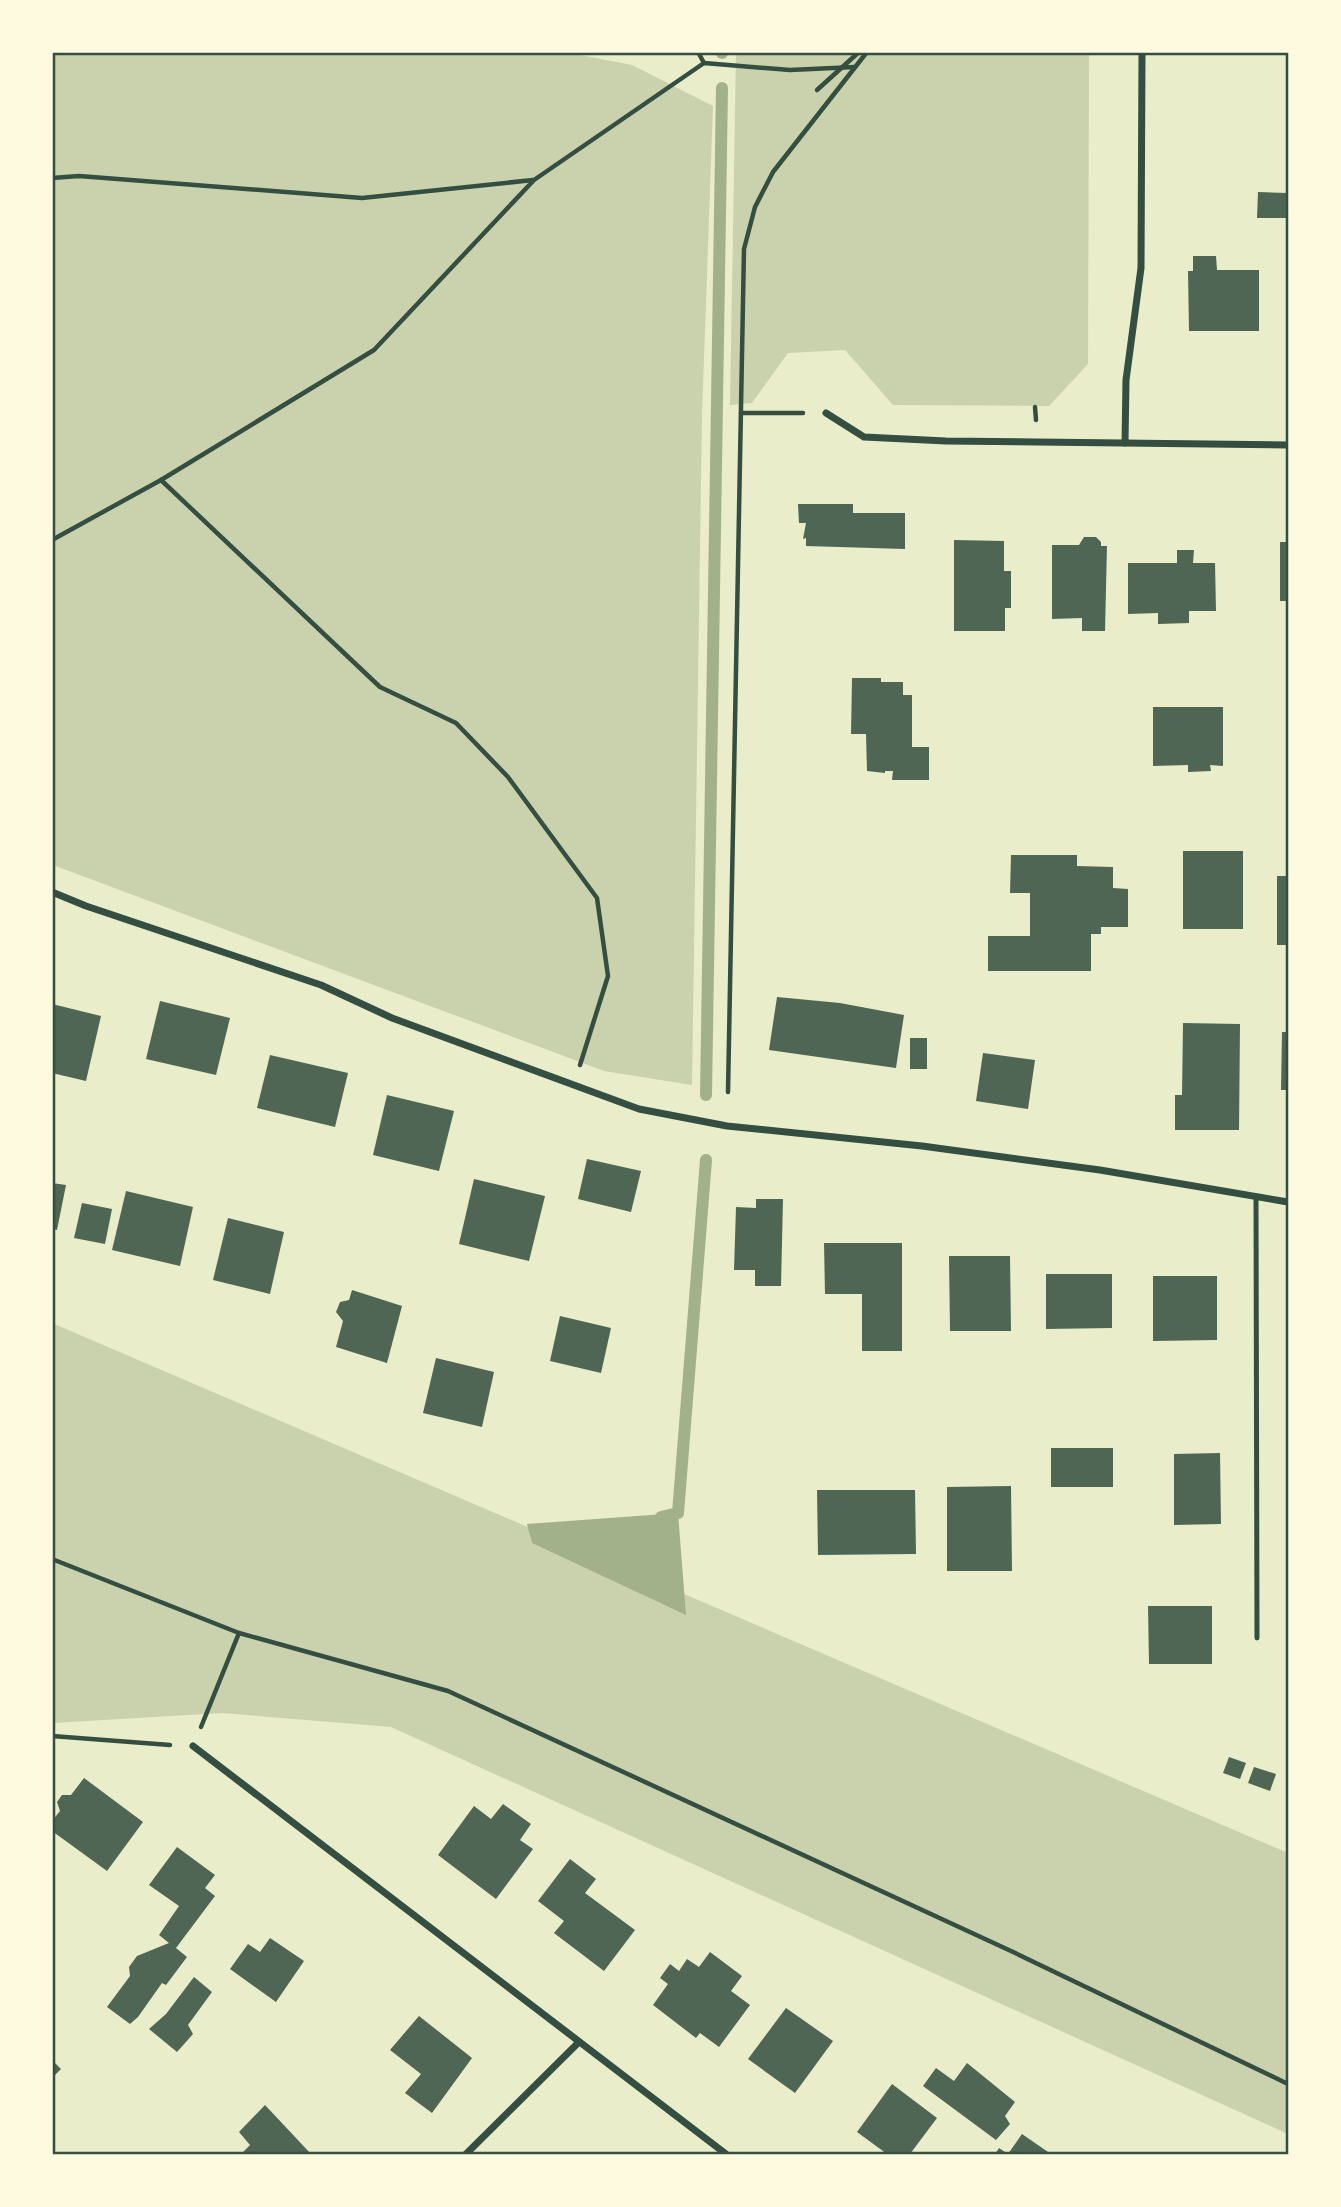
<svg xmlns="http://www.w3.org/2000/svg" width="1341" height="2207" font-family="'Fira Sans Condensed',sans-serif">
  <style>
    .green { fill: #cad2ad }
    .water { fill: #a3b18a }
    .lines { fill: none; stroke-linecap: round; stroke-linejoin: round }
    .stream { stroke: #a3b18a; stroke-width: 12 }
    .building { fill: #4f6655 }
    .path { stroke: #344e41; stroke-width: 4.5 }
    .service { stroke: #344e41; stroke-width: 5 }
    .minor { stroke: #344e41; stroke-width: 7 }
    .neatline { fill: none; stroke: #344e41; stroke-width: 2.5 }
  </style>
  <rect width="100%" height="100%" fill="#e9edc9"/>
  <!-- green -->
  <g class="green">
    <path d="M52,53H570L632,65L713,106L702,415L692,1085L604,1071L53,865Z"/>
    <path d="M736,53H1089L1088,364L1049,406L893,405L845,350L788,353L752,403L730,405Z"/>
    <path d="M52,1323L1288,1853V2134L391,1727L222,1713L53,1723Z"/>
  </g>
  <!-- water -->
  <path class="water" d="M678,1513L686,1615L532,1543L527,1524Z"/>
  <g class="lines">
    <!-- stream -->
    <g class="stream">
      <path d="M722,53V52"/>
      <path d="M706,1095L722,88"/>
      <path d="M661,1517L678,1513L706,1160"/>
    </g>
  </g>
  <!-- building -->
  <g class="building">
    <path d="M1258,192L1288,193V218H1257Z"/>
    <path d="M1193,256H1216L1217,270H1259V331H1189L1188,271H1193Z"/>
    <path d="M798,504H853V513H905V549L806,546V538L803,539L806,523H799Z"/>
    <path d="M1084,537H1096L1101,542V546H1107L1105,631H1082V618L1052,619V545H1079Z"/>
    <path d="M954,540L1004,541V571H1011V608H1005V631H954Z"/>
    <rect x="1280" y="542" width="8" height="59"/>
    <path d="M1177,550H1194L1193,563H1215L1216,611H1189V623L1158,624V613L1128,614V563H1177Z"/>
    <path d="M852,678H881V682H903V695H912V747H929V780H892L893,771H885V773L867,771L866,734H851Z"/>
    <path d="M1153,707H1223V766L1210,765L1211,771L1188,772V765L1153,766Z"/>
    <rect x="1183" y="851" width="60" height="78"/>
    <path d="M1011,855H1077V866L1113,867V888L1128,889V927H1101V934H1091V971H988V936H1030V893H1010Z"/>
    <rect x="1277" y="876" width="11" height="69"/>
    <path d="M777,997L840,1003L904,1015L896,1068L769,1050Z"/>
    <path d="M160,1001L230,1018L216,1075L146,1059Z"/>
    <path d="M52,1004L101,1016L86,1081L52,1073Z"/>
    <path d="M1183,1023L1240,1024L1239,1130H1175V1095H1182Z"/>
    <path d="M1282,1032H1288V1090H1281Z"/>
    <rect x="910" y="1038" width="17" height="31"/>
    <path d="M983,1053L1035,1060L1028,1109L976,1101Z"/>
    <path d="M270,1055L348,1073L335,1127L257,1108Z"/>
    <path d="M387,1095L454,1111L439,1171L373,1155Z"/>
    <path d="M587,1159L641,1171L631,1212L578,1199Z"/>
    <path d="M474,1179L545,1196L529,1261L459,1244Z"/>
    <path d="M52,1183L66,1185L57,1230L52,1229Z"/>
    <path d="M126,1191L193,1207L180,1266L112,1250Z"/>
    <path d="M756,1199H783L781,1286H755V1270H734L736,1207L756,1208Z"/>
    <path d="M82,1203L112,1209L105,1244L74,1238Z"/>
    <path d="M228,1218L284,1232L270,1294L213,1280Z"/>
    <path d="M824,1243H902V1351H862V1294H825Z"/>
    <path d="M949,1256H1010L1011,1331H950Z"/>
    <path d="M1046,1274H1112V1328L1046,1329Z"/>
    <path d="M1153,1276H1217V1340L1153,1341Z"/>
    <path d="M352,1290L402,1306L387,1363L336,1347L343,1321L336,1312L340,1302L349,1300Z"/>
    <path d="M560,1316L611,1328L601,1373L550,1361Z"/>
    <path d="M436,1358L494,1372L482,1427L423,1413Z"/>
    <rect x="1051" y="1448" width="62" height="39"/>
    <path d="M1220,1453L1221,1524L1174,1525V1454Z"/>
    <path d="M1011,1486L1012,1571H947V1487Z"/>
    <path d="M817,1490H915L916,1554L818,1555Z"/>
    <path d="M1148,1606H1212V1664H1149Z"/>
    <path d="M1229,1757L1246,1763L1240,1779L1223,1773Z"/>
    <path d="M1254,1767L1276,1774L1270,1791L1248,1783Z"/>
    <path d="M84,1778L143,1822L107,1871L52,1831V1821L60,1811L57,1802L62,1795H71Z"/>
    <path d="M503,1804L531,1824L520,1840L533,1849L496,1899L438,1855L474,1806L491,1819Z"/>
    <path d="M177,1847L215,1875L205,1888L215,1896L176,1948L187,1957L166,1985L162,1983L138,2017L130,2024L107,2007L130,1976L129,1967L137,1956L169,1943L159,1935L179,1906L149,1885Z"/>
    <path d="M570,1859L596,1879L585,1893L635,1930L604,1971L554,1933L564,1921L538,1901Z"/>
    <path d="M270,1938L304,1961L276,2002L230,1969L248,1944L260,1952Z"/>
    <path d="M710,1952L742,1976L731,1991L750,2005L719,2047L700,2033L696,2038L653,2005L668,1984L660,1978L670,1964L679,1971L687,1959L699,1967Z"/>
    <path d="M194,1977L212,1992L188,2025L193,2034L177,2052L149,2029L166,2014Z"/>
    <path d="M786,2008L833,2041L795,2093L748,2059Z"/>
    <path d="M419,2016L472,2058L432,2113L405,2093L421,2074L390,2050Z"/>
    <path d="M52,2060L61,2069L52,2078Z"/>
    <path d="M967,2063L1015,2102L1005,2116L1010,2124L996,2140L923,2086L936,2068L954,2081Z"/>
    <path d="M892,2084L937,2118L910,2154H887L857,2132Z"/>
    <path d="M265,2105L311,2154H241L250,2145L239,2132Z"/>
    <path d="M1022,2134L1051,2154H995L999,2148L1008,2154Z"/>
  </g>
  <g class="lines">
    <!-- path -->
    <g class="path">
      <path d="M698,52L704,63"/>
      <path d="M817,90L859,52"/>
      <path d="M52,178L79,176L362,198L533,180"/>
      <path d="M1035,407L1036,420"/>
      <path d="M741,413H803"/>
      <path d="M161,480L380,687L456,723L508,777L597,898L608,976L580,1065"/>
      <path d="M52,540L161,480L374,350L534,180L704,63L790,70L855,67"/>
      <path d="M728,1092L744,249L755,207L773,172L867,52"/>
      <path d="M52,1559L239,1633L448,1691L1011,1951L1288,2084"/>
      <path d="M201,1727L239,1633"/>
      <path d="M52,1736L170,1745"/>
    </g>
    <!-- service -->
    <path class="service" d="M1256,1196L1257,1638"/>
    <!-- minor -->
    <g class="minor">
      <path d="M826,413L864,437L946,441L1288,445"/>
      <path d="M1125,443L1126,380L1141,268L1142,52"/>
      <path d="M52,892L86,906L321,985L392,1018L639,1109L727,1126L922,1146L1100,1170L1288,1202"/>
      <path d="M193,1746L726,2154"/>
      <path d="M466,2154L578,2043"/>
    </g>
  </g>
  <!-- border -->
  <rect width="1341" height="2207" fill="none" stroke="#fefae0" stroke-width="108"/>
  <rect x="54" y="54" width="1233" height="2099" class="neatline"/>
</svg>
